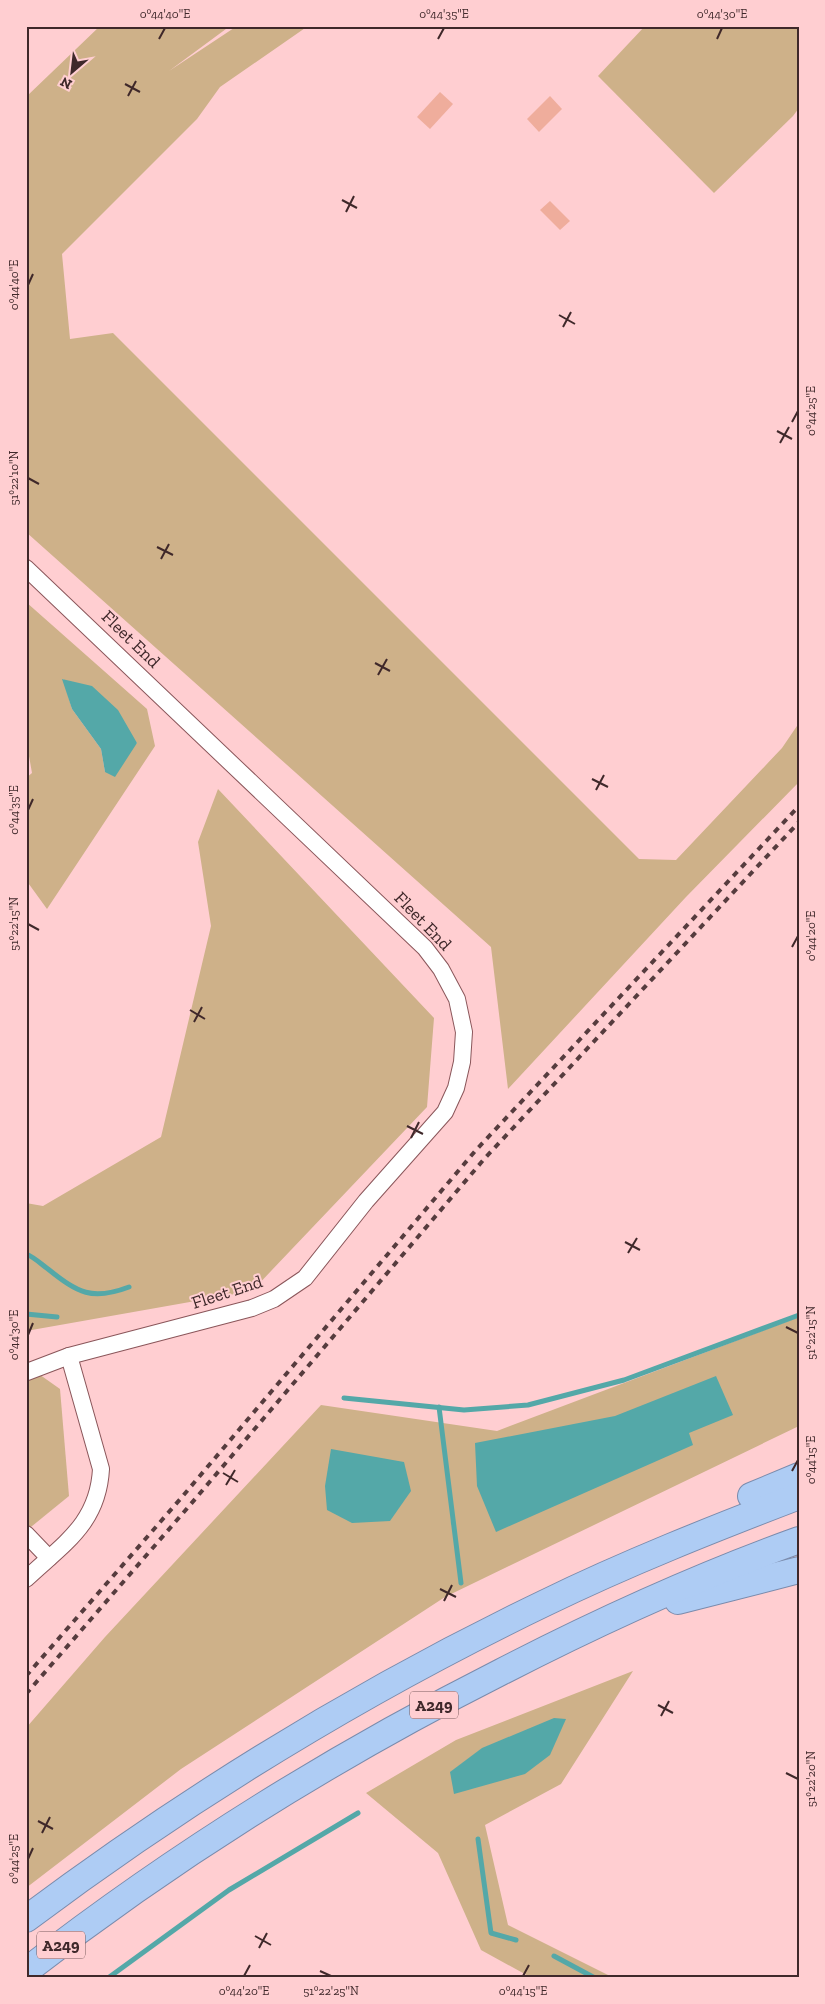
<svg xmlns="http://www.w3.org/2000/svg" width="825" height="2004" font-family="'Zilla Slab',serif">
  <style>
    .green { fill: #ceb189; fill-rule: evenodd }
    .water { fill: #54a8a8 }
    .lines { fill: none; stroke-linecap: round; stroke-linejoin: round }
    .stream { stroke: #54a8a8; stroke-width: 5 }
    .building { fill: #efad9c }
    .minor-casing { stroke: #8a565a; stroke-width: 18 }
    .trunk-casing { stroke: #7a8bac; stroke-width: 28 }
    .minor { stroke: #fff; stroke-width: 16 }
    .trunk { stroke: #aeccf4; stroke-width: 26 }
    .rail { stroke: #563c3e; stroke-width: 4; stroke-dasharray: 6 6; stroke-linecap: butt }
    .ticks { fill: none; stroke: #3f282a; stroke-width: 2 }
    .labels { text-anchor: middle; stroke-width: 4; stroke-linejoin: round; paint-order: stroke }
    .shield { fill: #ffced1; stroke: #795a5c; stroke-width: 1 }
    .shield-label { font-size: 16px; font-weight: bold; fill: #3f282a }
    .street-label { font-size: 18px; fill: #3f282a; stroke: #ffced1 }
    .neatline { fill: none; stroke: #3f282a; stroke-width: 2 }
    .ticks-label { font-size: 12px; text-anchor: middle; fill: #3f282a }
  </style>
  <rect width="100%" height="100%" fill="#ffced1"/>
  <!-- green -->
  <g class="green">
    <path d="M100,26H230L169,71L237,26H308L220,87L197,119L62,254L70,339L113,333L639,859L676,860L782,748L799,723V782L686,897L508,1089L491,947L26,532V97Z"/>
    <path d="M645,26H799V108L793,116L714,193L598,76Z"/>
    <path d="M26,602L147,709L155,746L47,909L26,880V778L32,773L26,739ZM63,679L137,743L105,772L101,749L72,709Z"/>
    <path d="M218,789L434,1018L427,1107L252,1291L26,1331V1203L43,1206L161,1137L211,926L198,842Z"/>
    <path d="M799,1317V1426L445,1597L181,1769L26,1888V1728L105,1637L321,1405L497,1431Z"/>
    <path d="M26,1365L60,1389L69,1496L26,1531Z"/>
    <path d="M633,1671L561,1784L485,1825L508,1925L614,1978H532L481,1950L438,1853L366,1793L456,1740Z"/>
  </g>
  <!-- water -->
  <g class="water">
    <path d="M62,679L92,686L118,710L137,743L115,777L105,772L101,749L72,709Z"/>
    <path d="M716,1376L733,1415L689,1433L693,1445L496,1532L477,1486L475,1443L615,1416Z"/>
    <path d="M331,1449L404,1462L411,1491L390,1521L352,1523L327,1510L325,1486Z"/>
    <path d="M554,1718L566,1719L550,1755L525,1774L454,1794L450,1772L482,1748Z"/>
  </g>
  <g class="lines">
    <!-- stream -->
    <g class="stream">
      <path d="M26,1254C34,1257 41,1264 48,1269C78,1293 92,1301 129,1287"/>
      <path d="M26,1314L57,1317"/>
      <path d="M344,1398L464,1410L528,1405L624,1380L799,1315"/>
      <path d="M439,1407L461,1583"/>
      <path d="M478,1839L491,1933L516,1940"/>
      <path d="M554,1956L595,1978"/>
      <path d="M108,1978L229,1890L358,1813"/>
    </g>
  </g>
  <!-- building -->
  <g class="building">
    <path d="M440,92L453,104L430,129L417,117Z"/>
    <path d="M550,96L562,109L539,132L527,119Z"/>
    <path d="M550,201L570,221L560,230L540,210Z"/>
  </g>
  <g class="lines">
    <defs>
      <g id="minor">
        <path d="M26,568L425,948L441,969L457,999L464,1032L462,1062L456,1088L445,1112L366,1201L305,1278L274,1299L252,1308L69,1356L27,1372"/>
        <path d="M26,1534L49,1558"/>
        <path d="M26,1579C63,1544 98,1524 101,1469L69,1356"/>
      </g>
      <g id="trunk">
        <path d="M751,1496L799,1476"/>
        <path d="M678,1601L799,1570"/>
        <path d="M26,1919C189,1797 362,1691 545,1603C627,1563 713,1529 799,1496"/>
        <path d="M26,1971C175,1855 333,1757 501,1672C598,1622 696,1577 799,1540"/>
      </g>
    </defs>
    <!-- minor casing -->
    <use href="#minor" class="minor-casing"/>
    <!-- trunk casing -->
    <use href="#trunk" class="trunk-casing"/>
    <!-- minor -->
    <use href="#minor" class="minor"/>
    <!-- trunk -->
    <use href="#trunk" class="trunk"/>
    <!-- rail -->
    <g class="rail">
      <path d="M26,1676L182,1497L476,1150L799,806"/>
      <path d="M26,1694L190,1505L485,1158L799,822"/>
    </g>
  </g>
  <!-- ticks -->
  <path class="ticks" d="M159,39L165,28M438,39L444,28M717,39L722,28M125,84L140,92M128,96L136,81M342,200L357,208M346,212L354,196M28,285L33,274M559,315L575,324M563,327L571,312M792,422L798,411M777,431L792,439M780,443L789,427M28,478L39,484M157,547L173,555M161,559L169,544M375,663L390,671M378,675L387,659M592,779L608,787M596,790L604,775M28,810L33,799M28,924L39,930M792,947L798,936M190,1010L205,1019M194,1022L202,1007M407,1126L423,1134M411,1138L419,1122M625,1242L640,1250M628,1253L637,1238M786,1327L798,1333M28,1335L33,1323M792,1471L798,1460M223,1473L238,1482M226,1485L235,1470M440,1589L456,1597M444,1601L452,1585M658,1705L673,1713M661,1716L669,1701M786,1773L798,1779M38,1821L53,1829M42,1833L50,1817M28,1859L33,1848M255,1936L271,1945M259,1948L267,1933M320,1971L331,1976M244,1976L250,1965M523,1976L529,1965"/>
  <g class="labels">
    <!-- shield labels -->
    <g class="shield">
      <rect x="410" y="1691.5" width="48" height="27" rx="4"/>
      <rect x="37" y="1931.5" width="48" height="27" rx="4"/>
    </g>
    <g class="shield-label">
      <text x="434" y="1711">A249</text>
      <text x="61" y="1951">A249</text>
    </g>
    <!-- street labels -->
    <g class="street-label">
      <text transform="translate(131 639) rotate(44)" y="6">Fleet End</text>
      <text transform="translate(423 921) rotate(46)" y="6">Fleet End</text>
      <text transform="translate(227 1292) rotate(-18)" y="6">Fleet End</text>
    </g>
  </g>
  <!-- border -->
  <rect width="825" height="2004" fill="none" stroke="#ffced1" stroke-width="55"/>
  <!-- north arrow -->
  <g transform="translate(72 72) rotate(208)" stroke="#ffced1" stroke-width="4" paint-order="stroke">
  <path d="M0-4L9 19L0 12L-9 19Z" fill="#3f282a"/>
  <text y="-8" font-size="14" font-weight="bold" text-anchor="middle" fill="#3f282a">N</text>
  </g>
  <rect x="28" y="28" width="770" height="1948" class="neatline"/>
  <g class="ticks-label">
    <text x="165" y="18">0°44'40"E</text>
    <text x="444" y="18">0°44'35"E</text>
    <text x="722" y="18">0°44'30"E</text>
    <text transform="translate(14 285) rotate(-90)" y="4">0°44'40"E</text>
    <text transform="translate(811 411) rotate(-90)" y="4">0°44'25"E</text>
    <text transform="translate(14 478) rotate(-90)" y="4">51°22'10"N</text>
    <text transform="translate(14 810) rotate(-90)" y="4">0°44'35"E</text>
    <text transform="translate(14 924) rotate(-90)" y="4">51°22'15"N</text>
    <text transform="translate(811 936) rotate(-90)" y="4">0°44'20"E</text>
    <text transform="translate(811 1333) rotate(-90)" y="4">51°22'15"N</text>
    <text transform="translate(14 1335) rotate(-90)" y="4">0°44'30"E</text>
    <text transform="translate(811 1460) rotate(-90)" y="4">0°44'15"E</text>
    <text transform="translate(811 1779) rotate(-90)" y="4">51°22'20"N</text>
    <text transform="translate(14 1859) rotate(-90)" y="4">0°44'25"E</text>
    <text x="244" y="1995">0°44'20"E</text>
    <text x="331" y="1995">51°22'25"N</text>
    <text x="523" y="1995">0°44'15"E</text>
  </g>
</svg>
